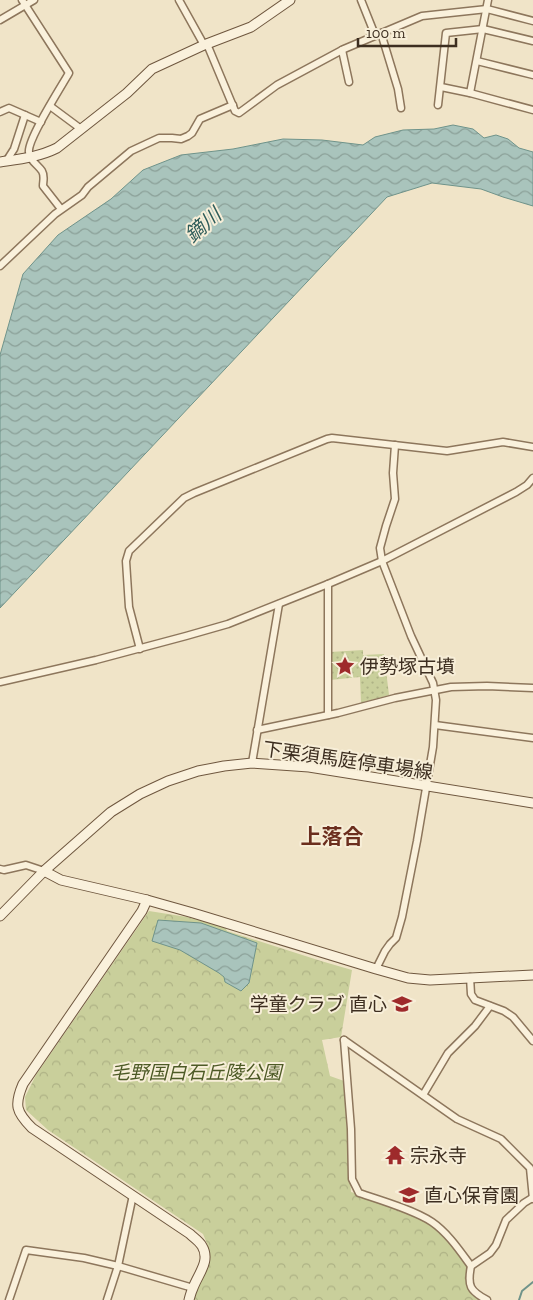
<svg xmlns="http://www.w3.org/2000/svg" width="533" height="1300" font-family="'Zilla Slab','Noto Sans JP',serif">
  <style>
    .grass { fill: url(#grass-dots) }
    .park { fill: url(#park-crowns) }
    .water { fill: url(#water-waves); stroke: #6f938a }
    .lines { fill: none; stroke-linecap: round; stroke-linejoin: round }
    .stream { stroke: #6f938a; stroke-width: 2 }
    .street-casing { stroke: #8d765c; stroke-width: 9 }
    .secondary-casing { stroke: #6f573f; stroke-width: 11 }
    .street { stroke: #faf1dc; stroke-width: 6 }
    .secondary { stroke: #faf1dc; stroke-width: 9 }
    .labels { text-anchor: middle; stroke-width: 4; stroke-linejoin: round; paint-order: stroke }
    .poi-label { font-size: 19px; fill: #3d2e20; stroke: #f7eed8; text-anchor: start }
    .street-label { font-size: 19px; fill: #3d2e20; stroke: #f7eed8 }
    .park-label { font-size: 19px; font-style: italic; fill: #4d5a26; stroke: #f7eed8 }
    .water-label { font-size: 20px; font-style: italic; fill: #2f5d5a; stroke: #f7eed8 }
    .quarter-label { font-size: 21px; font-weight: bold; fill: #6b2e1e; stroke: #f7eed8 }
  </style>
  <defs>
    <pattern id="grass-dots" width="8" height="8" patternUnits="userSpaceOnUse" patternTransform="scale(1.25)"><rect width="8" height="8" fill="#c9cf9b"/><path d="M2 2h.1M6 6h.1" fill="none" stroke="#aeb285" stroke-width="1.8" stroke-linecap="round"/></pattern>
    <pattern id="park-crowns" width="20" height="18" patternUnits="userSpaceOnUse" patternTransform="scale(1.25)"><rect width="20" height="18" fill="#c9cf9b"/><path d="M2 6a3 3 0 1 1 6 0M12 15a3 3 0 1 1 6 0" fill="none" stroke="#aeb285"/></pattern>
    <pattern id="water-waves" width="16" height="10" patternUnits="userSpaceOnUse" patternTransform="scale(1.25)"><rect width="16" height="10" fill="#a9c4bc"/><path d="M0 5q4-4 8 0t8 0" fill="none" stroke="#8ba098"/></pattern>
  </defs>
  <rect width="100%" height="100%" fill="#f0e4c8"/>
  <!-- grass -->
  <path class="grass" d="M363,650V655L384,654L389,695L361,703L360,677L330,680V652Z"/>
  <!-- park -->
  <path class="park" d="M149,911L187,917L225,927L227,931L321,961L352,970L341,1037L322,1040L330,1076L344,1081L351,1192L380,1201L432,1223L448,1239L469,1266C463,1283 472,1289 483,1300H193L208,1263V1246L203,1234L48,1130L26,1110L25,1097L36,1075Z"/>
  <!-- water -->
  <g class="water">
    <path d="M453,125L473,129L484,138L496,135L508,139L519,148L533,152V206L503,197L481,189L432,183L387,197L0,608V355L23,274L58,235L111,199L143,170L181,155L233,149L283,139L322,140L363,145L375,137L403,130L434,129Z"/>
    <path d="M158,920L201,923L257,943L249,983L241,991L225,982L224,977L219,973L180,950L152,941Z"/>
  </g>
  <g class="lines">
    <!-- stream -->
    <path class="stream" d="M519,1300L522,1291L533,1282"/>
    <defs>
      <g id="street">
        <path d="M22,0L69,73C61,87 27,140 29,152C29,160 38,165 42,171C45,176 43,181 43,186L61,209"/>
        <path d="M179,0L204,45"/>
        <path d="M361,0L375,35"/>
        <path d="M0,20L34,0"/>
        <path d="M381,33L398,89L401,108"/>
        <path d="M207,44L235,111L239,113L277,85L344,49L422,16L487,9L533,21"/>
        <path d="M342,50L349,82"/>
        <path d="M477,61L533,75"/>
        <path d="M441,87L470,93L533,110"/>
        <path d="M470,93L488,0"/>
        <path d="M438,105L446,33L483,29L533,41"/>
        <path d="M50,106L81,129"/>
        <path d="M0,112L9,108L41,122"/>
        <path d="M7,160L14,149L25,115"/>
        <path d="M0,266L55,214L82,195L88,187L131,151L159,138H172L181,139L188,136L192,133L200,119L233,105"/>
        <path d="M328,584V715"/>
        <path d="M140,649L129,607L126,561L129,551L184,498L194,493L327,439L332,438L447,451L503,442L533,447"/>
        <path d="M0,682L96,660L186,636L228,624L328,584L382,561L516,492L527,485L533,478"/>
        <path d="M435,725L533,738"/>
        <path d="M257,730L338,713L395,698L451,687L487,686L533,688"/>
        <path d="M252,763L279,604"/>
        <path d="M0,869L4,870L26,865L44,871"/>
        <path d="M376,969L385,951L390,944L396,938L402,917L417,841L433,747L436,700L433,683L411,636L382,561L380,548L386,526L395,499L393,473L395,445"/>
        <path d="M470,977L471,994L475,1000L504,1011L513,1017L533,1041"/>
        <path d="M344,1040L351,1129L352,1179L359,1193C380,1200 414,1210 432,1222C448,1233 460,1251 471,1266"/>
        <path d="M344,1040L457,1119L501,1139L530,1168L533,1199"/>
        <path d="M423,1095L448,1053L475,1026L490,1006"/>
        <path d="M9,1300L26,1250L84,1258L118,1266L193,1288"/>
        <path d="M107,1300L118,1266L133,1195"/>
        <path d="M487,1300C470,1291 467,1286 471,1266L490,1253L496,1245L506,1220L524,1203L532,1198"/>
      </g>
      <g id="secondary">
        <path d="M0,162C20,159 39,157 57,148L127,93L152,69L204,45L251,27L290,0"/>
        <path d="M44,871L61,880L147,900L193,913L376,969L408,978L430,980L533,975"/>
        <path d="M147,900L142,911L23,1084C14,1105 16,1112 32,1128L190,1234C194,1238 199,1241 202,1246C211,1261 198,1274 193,1288C191,1292 190,1296 189,1300"/>
        <path d="M0,916L44,871L111,812L140,794L168,781L198,771L224,766L252,763L309,767L533,803"/>
      </g>
    </defs>
    <!-- street casing -->
    <use href="#street" class="street-casing"/>
    <!-- secondary casing -->
    <use href="#secondary" class="secondary-casing"/>
    <!-- street -->
    <use href="#street" class="street"/>
    <!-- secondary -->
    <use href="#secondary" class="secondary"/>
  </g>
  <!-- icons -->
  <defs>
    <symbol id="sight-bare" viewBox="-9 -9 18 18"><path d="M0-6L1.8-2.2L6-1.7L2.9 1.2L3.7 5.4L0 3.3L-3.7 5.4L-2.9 1.2L-6-1.7L-1.8-2.2Z" fill="#9e2a2b" stroke="#f7eed8" stroke-width="2.5" paint-order="stroke"/></symbol>
    <symbol id="school-bare" viewBox="-9 -9 18 18"><path d="M0-5L7-2L0 1L-7-2ZM-4 1L0 2.5L4 1V4Q0 6-4 4Z" fill="#9e2a2b" stroke="#f7eed8" stroke-width="2.5" paint-order="stroke"/></symbol>
    <symbol id="temple-bare" viewBox="-9 -9 18 18"><path d="M0-6L5-2H3V0L6.5 2.5H4V6H1.5V3h-3V6H-4V2.5H-6.5L-3 0V-2H-5Z" fill="#9e2a2b" stroke="#f7eed8" stroke-width="2.5" paint-order="stroke"/></symbol>
  </defs>
  <g fill-rule="evenodd">
    <use href="#sight-bare" x="331" y="652" width="28" height="28"/>
    <use href="#school-bare" x="388" y="990" width="28" height="28"/>
    <use href="#temple-bare" x="381" y="1141" width="28" height="28"/>
    <use href="#school-bare" x="395" y="1181" width="28" height="28"/>
  </g>
  <g class="labels">
    <!-- poi labels -->
    <g class="poi-label">
      <text x="360" y="673">伊勢塚古墳</text>
      <text x="387" y="1011" text-anchor="end">学童クラブ 直心</text>
      <text x="410" y="1162">宗永寺</text>
      <text x="424" y="1202">直心保育園</text>
    </g>
    <!-- street labels -->
    <g class="street-label">
      <text transform="translate(348 760) rotate(8)" y="7">下栗須馬庭停車場線</text>
    </g>
    <!-- park labels -->
    <g class="park-label">
      <text x="196" y="1079">毛野国白石丘陵公園</text>
    </g>
    <!-- water labels -->
    <g class="water-label">
      <text transform="translate(203 225) rotate(-41)" y="7">鏑川</text>
    </g>
    <!-- quarter labels -->
    <g class="quarter-label">
      <text x="332" y="844">上落合</text>
    </g>
  </g>
  <!-- scale -->
  <path d="M358 38v8h98v-8" fill="none" stroke="#3d2e20" stroke-width="2.5"/>
  <text x="366" y="38" font-size="15" fill="#3d2e20" stroke="#f7eed8" stroke-width="4" paint-order="stroke">100 m</text>
</svg>
